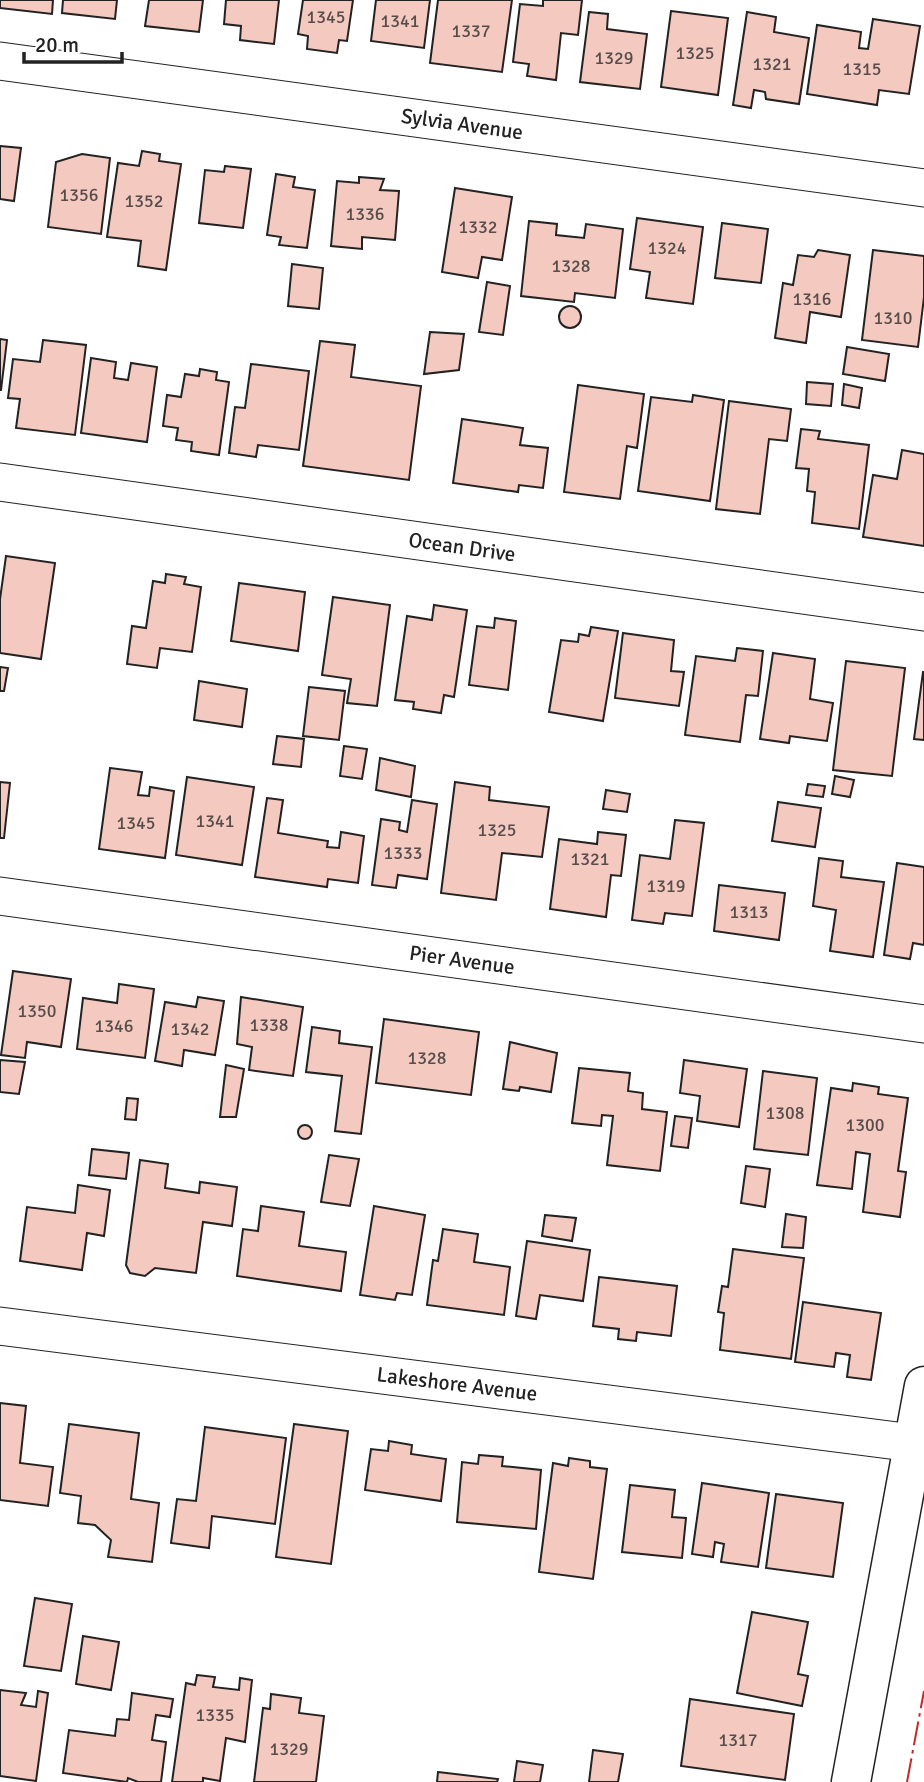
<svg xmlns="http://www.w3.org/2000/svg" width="924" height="1782" font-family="Signika,sans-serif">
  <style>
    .building { fill: #f3c9c0; stroke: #222; stroke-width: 2 }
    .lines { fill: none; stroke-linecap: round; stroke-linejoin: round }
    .minor-casing { stroke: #222; stroke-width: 39 }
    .major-casing { stroke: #222; stroke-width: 41 }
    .minor { stroke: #fff; stroke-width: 37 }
    .major { stroke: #fff; stroke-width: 38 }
    .power { stroke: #c62828; stroke-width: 2; stroke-dasharray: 24 5 3.5 5; stroke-linecap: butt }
    .labels { text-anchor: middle; stroke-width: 5; stroke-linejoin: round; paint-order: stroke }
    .number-label { font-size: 18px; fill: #564c4a }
    .street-label { font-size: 21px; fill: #222; stroke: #fff }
  </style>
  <rect width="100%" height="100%" fill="#fff"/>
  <!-- building -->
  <g class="building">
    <path d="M0,0H53L52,14L0,8Z"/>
    <path d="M63,0H117L115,19L62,13Z"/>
    <path d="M149,0H203L199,32L145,26Z"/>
    <path d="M226,0H279L274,44L240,40L241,26L224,24Z"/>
    <path d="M303,0H353L347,41L339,40L337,53L307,49L308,36L298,34Z"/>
    <path d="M376,0H430L424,48L371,41Z"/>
    <path d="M438,0H512L502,72L430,63Z"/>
    <path d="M543,0H582L578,35L561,33L556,80L527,76L529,64L513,62L520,4L543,6Z"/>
    <path d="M671,11L728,18L718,95L661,87Z"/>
    <path d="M589,12L608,14L607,29L647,34L640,89L580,82Z"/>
    <path d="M747,12L776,17L774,32L809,38L799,104L766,99L765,92L754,90L751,108L733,105Z"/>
    <path d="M873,19L920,26L909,94L879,90L877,105L807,94L817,25L861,32L859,48L868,49Z"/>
    <path d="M0,146L21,148L14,201L0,199Z"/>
    <path d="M142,151L160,154L159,161L181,164L166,270L138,266L141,241L107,237L118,163L139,166Z"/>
    <path d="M82,154L110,158L101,234L48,227L56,162Z"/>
    <path d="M225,166L251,169L243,228L199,223L205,170L224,172Z"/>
    <path d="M276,174L295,177L293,187L315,190L307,248L279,245L281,237L267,235Z"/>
    <path d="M359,177L384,179L380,190L399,191L395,240L362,237V249L331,246L337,181L359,183Z"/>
    <path d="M455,188L512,197L502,260L482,257L478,278L442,272Z"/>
    <path d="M637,218L703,227L693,304L646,298L650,272L630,269Z"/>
    <path d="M529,221L557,224L556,235L584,238L586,224L623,229L615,298L575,293L574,302L521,296Z"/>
    <path d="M722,223L768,229L761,283L715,278Z"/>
    <path d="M818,250L850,255L841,317L810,312L806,343L775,338L783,283L793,285L798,255L814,257Z"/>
    <path d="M873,250L924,256V297L918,347L862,340Z"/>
    <path d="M292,264L323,268L319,309L288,306Z"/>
    <path d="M487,282L510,286L503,335L479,332Z"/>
    <circle cx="570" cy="317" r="11"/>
    <path d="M430,332L464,334L459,370L424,374Z"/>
    <path d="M0,339L7,340L1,390H0Z"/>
    <path d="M43,340L86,345L75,435L16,428L20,399L8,398L13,359L40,362Z"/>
    <path d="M320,341L355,345L351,377L421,386L409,480L303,466Z"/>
    <path d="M847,347L889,354L885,381L843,374Z"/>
    <path d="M91,358L116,362L114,378L128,380L131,363L157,367L147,442L81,433Z"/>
    <path d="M251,364L309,371L299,450L258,445L256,457L229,453L235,407L245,408Z"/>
    <path d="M200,369L217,372L216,380L229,382L219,455L191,451L192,442L176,440L178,428L163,426L167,395L181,397L185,374L199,376Z"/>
    <path d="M807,382L833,384L831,406L806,404Z"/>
    <path d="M844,384L862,388L859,408L842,405Z"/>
    <path d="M578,385L644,394L637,448L627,446L620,499L564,492Z"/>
    <path d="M693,395L724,400L710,501L638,491L651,397L692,402Z"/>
    <path d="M729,401L791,409L787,441L769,439L760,514L716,509Z"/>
    <path d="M462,419L523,428L520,445L548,448L543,488L519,485L518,492L453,483Z"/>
    <path d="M801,429L820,431L818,439L869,445L859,529L812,523L815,492L807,491L809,469L796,468Z"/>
    <path d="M902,450L924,454V546L863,537L873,475L897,479Z"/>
    <path d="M6,556L55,563L41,659L0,653V599Z"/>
    <path d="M166,574L186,577L184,584L201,587L192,652L160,648L157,668L127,664L132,626L146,628L153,581L165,583Z"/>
    <path d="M239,583L305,592L298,651L231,641Z"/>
    <path d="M333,597L390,605L377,706L347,703L351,679L322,675Z"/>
    <path d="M434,605L467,610L454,697L444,695L441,713L413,709L414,702L395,700L407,616L432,620Z"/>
    <path d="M495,618L516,621L508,690L469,685L477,626L494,628Z"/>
    <path d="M591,627L618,631L603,721L549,712L561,640L578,642L579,634L589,636Z"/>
    <path d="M623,633L674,640L671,671L684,672L679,706L615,698Z"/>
    <path d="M737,648L763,651L758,696L746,695L740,742L685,735L696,656L735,661Z"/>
    <path d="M773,653L815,659L810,699L833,703L827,741L790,736L789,743L760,739Z"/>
    <path d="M846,661L905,668L892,776L833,770Z"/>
    <path d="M0,667L8,668L4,691H0Z"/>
    <path d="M923,672H924V740L914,739Z"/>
    <path d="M199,681L247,689L242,727L194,720Z"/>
    <path d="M309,687L345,691L339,740L303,736Z"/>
    <path d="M277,736L304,739L301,767L273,764Z"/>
    <path d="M344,746L367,749L362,779L340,776Z"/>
    <path d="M380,758L415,766L411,797L376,790Z"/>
    <path d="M110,768L142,772L138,795L149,796L150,787L174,791L165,858L99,849Z"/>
    <path d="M835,776L854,780L850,797L832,794Z"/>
    <path d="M187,777L254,787L242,865L176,855Z"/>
    <path d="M0,782L10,783L4,838H0Z"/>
    <path d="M455,782L490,787L489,800L549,807L542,857L502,853L496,900L441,893Z"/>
    <path d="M808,784L825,786L823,797L806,795Z"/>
    <path d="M606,790L630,794L627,812L603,809Z"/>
    <path d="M267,798L283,800L278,833L328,841L327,847L339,848L341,832L364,836L358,883L328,879L327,887L255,877Z"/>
    <path d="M412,800L437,804L427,879L398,875L396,888L372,885L381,819L400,822L399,830L407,832Z"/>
    <path d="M778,802L821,808L815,847L772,841Z"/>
    <path d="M675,820L704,823L692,916L665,913L663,924L632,920L640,855L670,859Z"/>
    <path d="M598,832L626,835L621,876L611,875L606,917L550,909L559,839L597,844Z"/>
    <path d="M819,858L843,861L841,877L884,882L873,957L830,951L836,910L813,906Z"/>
    <path d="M897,863L924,867V945L913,943L910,959L884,955Z"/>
    <path d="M719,885L785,893L779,940L714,931Z"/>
    <path d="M13,971L71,979L61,1047L27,1042L25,1058L1,1055Z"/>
    <path d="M119,984L154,989L145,1058L77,1049L83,998L117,1003Z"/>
    <path d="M198,997L224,1001L215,1055L184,1050L182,1066L155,1061L165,1002L196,1007Z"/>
    <path d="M241,997L303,1007L293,1076L249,1070L252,1047L237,1044Z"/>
    <path d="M384,1019L479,1032L471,1095L376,1083Z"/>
    <path d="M312,1027L340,1031L339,1043L372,1047L361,1134L335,1131L342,1076L306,1072Z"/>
    <path d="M510,1042L557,1053L551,1092L520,1087L519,1091L503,1089Z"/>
    <path d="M0,1060L25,1062L19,1094L0,1092Z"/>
    <path d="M684,1060L747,1069L739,1127L697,1121L700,1096L680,1093Z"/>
    <path d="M226,1065L244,1069L236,1117H220Z"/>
    <path d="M579,1068L630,1073L628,1091L643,1093L642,1109L667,1112L660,1171L607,1165L613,1116L602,1115L601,1126L572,1123Z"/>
    <path d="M763,1071L817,1078L808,1155L754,1149Z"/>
    <path d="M853,1083L879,1087L878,1094L908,1098L898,1171L906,1172L900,1217L863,1212L870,1154L856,1152L852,1189L817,1185L831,1088L852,1091Z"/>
    <path d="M127,1098L138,1099L136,1120L125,1119Z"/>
    <path d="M675,1116L692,1118L688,1148L671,1146Z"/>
    <circle cx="305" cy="1132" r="7"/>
    <path d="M92,1149L129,1153L126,1179L89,1175Z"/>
    <path d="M329,1155L359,1159L350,1206L321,1202Z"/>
    <path d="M140,1160L168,1164L165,1188L199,1193L200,1182L237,1187L232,1226L203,1222L196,1273L155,1268L145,1276L130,1273L126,1265Z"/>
    <path d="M746,1166L770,1169L765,1207L741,1203Z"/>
    <path d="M78,1185L110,1190L104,1236L87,1233L82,1270L20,1261L27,1207L75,1213Z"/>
    <path d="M261,1206L304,1212L299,1246L346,1252L341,1291L237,1276L243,1229L258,1231Z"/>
    <path d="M374,1206L425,1215L412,1295L397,1293L395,1300L360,1295Z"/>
    <path d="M786,1214L806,1217L803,1248L782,1247Z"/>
    <path d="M545,1215L576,1218L572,1241L542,1236Z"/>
    <path d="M443,1229L478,1234L474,1262L510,1267L504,1315L427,1305L433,1260L438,1261Z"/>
    <path d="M527,1241L590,1250L583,1301L540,1295L536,1319L516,1316Z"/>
    <path d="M733,1249L804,1258L791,1359L720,1350L724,1313L718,1312L722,1286L728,1287Z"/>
    <path d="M599,1277L677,1286L671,1336L637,1332L636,1341L618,1339L619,1329L593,1326Z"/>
    <path d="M803,1302L881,1313L871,1380L847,1377L850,1355L836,1353L834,1367L795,1362Z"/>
    <path d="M0,1403L26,1406L20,1463L53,1467L48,1506L0,1500Z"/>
    <path d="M69,1424L139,1433L131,1499L159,1503L152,1562L108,1557L111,1540L95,1525L78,1523L81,1496L60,1493Z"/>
    <path d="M294,1424L348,1431L331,1564L276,1557Z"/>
    <path d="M205,1427L286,1438L275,1524L212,1516L209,1548L171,1543L177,1499L196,1501Z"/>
    <path d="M389,1441L412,1445L411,1454L446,1459L441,1501L365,1490L371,1449L388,1451Z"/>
    <path d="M479,1455L503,1457L502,1466L541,1470L536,1529L457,1522L462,1462L478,1464Z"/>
    <path d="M569,1458L590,1461V1467L607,1469L593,1579L539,1572L553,1463L568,1466Z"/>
    <path d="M702,1483L769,1493L758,1567L721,1562L724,1544L715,1542L713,1557L692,1554Z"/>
    <path d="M630,1485L675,1490L672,1517L686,1518L682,1558L622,1552Z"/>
    <path d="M776,1494L843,1503L833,1577L766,1568Z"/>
    <path d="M35,1598L72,1604L61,1671L24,1666Z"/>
    <path d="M752,1612L808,1622L798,1674L808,1676L802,1706L737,1693Z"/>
    <path d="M83,1636L119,1642L111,1690L76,1684Z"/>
    <path d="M197,1675L215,1677L213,1687L239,1690L240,1678L252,1680L245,1742L226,1738L220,1781L203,1778V1782H172L186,1683L195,1685Z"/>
    <path d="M0,1690L26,1693L21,1705L36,1707L38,1691L48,1693L36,1781L0,1776Z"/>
    <path d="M132,1693L173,1699L170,1717L156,1715L152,1740L166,1742L161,1782H138L128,1778L127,1782L63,1773L69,1730L115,1736L117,1719L129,1720Z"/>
    <path d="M271,1694L301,1698L299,1713L324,1716L316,1782H254L263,1708L270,1709Z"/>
    <path d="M690,1699L794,1714L785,1780L681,1766Z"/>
    <path d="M593,1750L623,1754L618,1782H589Z"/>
    <path d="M517,1761L543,1765L540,1782H514Z"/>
    <path d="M438,1772L498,1779L497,1782H437Z"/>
  </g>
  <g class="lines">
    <defs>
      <g id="minor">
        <path d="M0,61L924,188"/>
        <path d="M0,482L924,612"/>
        <path d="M0,896L924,1024"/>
        <path d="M0,1326L913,1443"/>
      </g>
      <path id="major" d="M851,1782L924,1386"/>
    </defs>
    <!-- minor casing -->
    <use href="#minor" class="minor-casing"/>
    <!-- major casing -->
    <use href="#major" class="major-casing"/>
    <!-- minor -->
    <use href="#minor" class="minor"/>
    <!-- major -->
    <use href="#major" class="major"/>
    <!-- power -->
    <path class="power" d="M907,1782L924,1691"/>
  </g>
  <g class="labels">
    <!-- number labels -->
    <g class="number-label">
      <text x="326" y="23">1345</text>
      <text x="400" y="27">1341</text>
      <text x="471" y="37">1337</text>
      <text x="695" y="59">1325</text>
      <text x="614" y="64">1329</text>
      <text x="772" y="70">1321</text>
      <text x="862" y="75">1315</text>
      <text x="79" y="201">1356</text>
      <text x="144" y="207">1352</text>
      <text x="365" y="220">1336</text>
      <text x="478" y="233">1332</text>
      <text x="667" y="254">1324</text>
      <text x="571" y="272">1328</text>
      <text x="812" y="305">1316</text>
      <text x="893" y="324">1310</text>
      <text x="215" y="827">1341</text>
      <text x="136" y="829">1345</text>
      <text x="497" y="836">1325</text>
      <text x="403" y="859">1333</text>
      <text x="590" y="865">1321</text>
      <text x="666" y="892">1319</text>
      <text x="749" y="918">1313</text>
      <text x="37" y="1017">1350</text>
      <text x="269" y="1031">1338</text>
      <text x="114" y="1032">1346</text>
      <text x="190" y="1035">1342</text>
      <text x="427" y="1064">1328</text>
      <text x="785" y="1119">1308</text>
      <text x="865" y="1131">1300</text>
      <text x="215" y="1721">1335</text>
      <text x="738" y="1746">1317</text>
      <text x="289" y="1755">1329</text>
    </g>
    <!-- street labels -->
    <g class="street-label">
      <text transform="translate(462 124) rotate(8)" y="7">Sylvia Avenue</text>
      <text transform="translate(462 547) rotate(8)" y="7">Ocean Drive</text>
      <text transform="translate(462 960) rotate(8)" y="7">Pier Avenue</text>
      <text transform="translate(457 1384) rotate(7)" y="7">Lakeshore Avenue</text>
    </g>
  </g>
  <!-- scale -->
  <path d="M24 52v10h98v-10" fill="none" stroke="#222222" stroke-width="3.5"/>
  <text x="35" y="52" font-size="21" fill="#222222" stroke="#ffffff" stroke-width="5" paint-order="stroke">20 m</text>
</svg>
